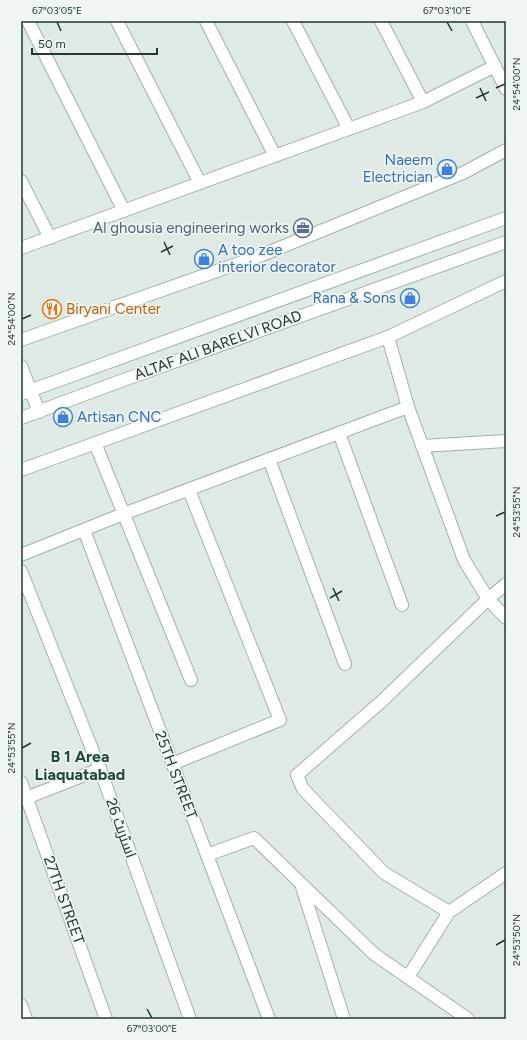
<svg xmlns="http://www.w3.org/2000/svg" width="527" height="1040" font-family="Figtree,Cairo,sans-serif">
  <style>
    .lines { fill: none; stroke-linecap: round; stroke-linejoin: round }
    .street-casing { stroke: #a2b1aa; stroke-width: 14 }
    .secondary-casing { stroke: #9eb5ab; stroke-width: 14 }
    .street { stroke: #fff; stroke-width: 12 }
    .secondary { stroke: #fff; stroke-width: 12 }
    .ticks { fill: none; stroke: #213930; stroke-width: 1.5 }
    .labels { text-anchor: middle; stroke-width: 3.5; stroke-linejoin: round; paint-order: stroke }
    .shop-label { font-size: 15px; fill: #366cbe; stroke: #eff6f2; text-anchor: end }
    .service-label { font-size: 15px; fill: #4e5e75; stroke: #eff6f2; text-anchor: end }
    .food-label { font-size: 15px; fill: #c56008; stroke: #eff6f2; text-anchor: start }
    .street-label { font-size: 15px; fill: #213930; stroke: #eff6f2 }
    .neighbourhood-label { font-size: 16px; font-weight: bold; fill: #1e4a3b; stroke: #eff6f2 }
    .neatline { fill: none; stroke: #213930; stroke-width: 1.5 }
    .ticks-label { font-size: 10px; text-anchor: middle; fill: #213930 }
  </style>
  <rect width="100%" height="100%" fill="#dfeae4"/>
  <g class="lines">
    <defs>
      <g id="street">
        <path d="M28,21L124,211"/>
        <path d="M117,21L200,183"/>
        <path d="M206,21L275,156"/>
        <path d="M293,21L349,129"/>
        <path d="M381,21L423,102"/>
        <path d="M472,21L506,89"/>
        <path d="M21,181L50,238"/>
        <path d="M21,248L423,102L495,66"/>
        <path d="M388,337L408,407L464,560L488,599L506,618"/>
        <path d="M21,340L262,255L463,173L506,150"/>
        <path d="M339,433L402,605"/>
        <path d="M95,443L191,680"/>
        <path d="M422,446L506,441"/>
        <path d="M269,459L345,664"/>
        <path d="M21,470L388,337L506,281"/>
        <path d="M84,530L269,1019"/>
        <path d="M21,555L123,514L408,407"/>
        <path d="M21,571L100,769L190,1019"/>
        <path d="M172,764L280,720L189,490"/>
        <path d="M21,782L106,1019"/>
        <path d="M21,800L100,769"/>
        <path d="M207,855L254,838L374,954L468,1019"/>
        <path d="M302,887L344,1019"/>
        <path d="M449,912L384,873L303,789L297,775L382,701L488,599L506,584"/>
        <path d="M408,977L449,912L506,873"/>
        <path d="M21,1005L26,1019"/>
      </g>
      <g id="secondary">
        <path d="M21,366L39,412"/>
        <path d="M21,394L506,218"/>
        <path d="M21,418L118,382L506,242"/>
      </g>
    </defs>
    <!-- street casing -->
    <use href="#street" class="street-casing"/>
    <!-- secondary casing -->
    <use href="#secondary" class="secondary-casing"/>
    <!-- street -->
    <use href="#street" class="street"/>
    <!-- secondary -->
    <use href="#secondary" class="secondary"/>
  </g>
  <!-- ticks -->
  <path class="ticks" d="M57,22L61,31M447,22L452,31M480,88L486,101M496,88L505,84M476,98L489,92M164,242L170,255M161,252L173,246M22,319L31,315M496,516L505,512M333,588L339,601M330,598L342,591M22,748L31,743M496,945L505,940M147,1009L152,1018"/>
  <!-- icons -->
  <defs>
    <symbol id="shop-ring" viewBox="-11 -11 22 22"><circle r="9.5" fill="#eff6f2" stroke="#3f7fe0" stroke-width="1.5"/><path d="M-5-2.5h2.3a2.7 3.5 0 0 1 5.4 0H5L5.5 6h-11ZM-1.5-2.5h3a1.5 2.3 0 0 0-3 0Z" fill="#3f7fe0"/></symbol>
    <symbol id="office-ring" viewBox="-11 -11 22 22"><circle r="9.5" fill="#eff6f2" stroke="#5c6f8a" stroke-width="1.5"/><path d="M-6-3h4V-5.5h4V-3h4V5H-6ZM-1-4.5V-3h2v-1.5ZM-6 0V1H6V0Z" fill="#5c6f8a"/></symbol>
    <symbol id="restaurant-ring" viewBox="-11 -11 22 22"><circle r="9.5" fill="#eff6f2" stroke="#e8710a" stroke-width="1.5"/><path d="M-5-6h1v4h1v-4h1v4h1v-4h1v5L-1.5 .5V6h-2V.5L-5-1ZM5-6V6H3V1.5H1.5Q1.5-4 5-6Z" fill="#e8710a"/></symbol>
  </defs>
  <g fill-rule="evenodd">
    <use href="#shop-ring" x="436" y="158" width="22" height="22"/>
    <use href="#office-ring" x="292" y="217" width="22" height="22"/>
    <use href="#shop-ring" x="193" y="248" width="22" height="22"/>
    <use href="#shop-ring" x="399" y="287" width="22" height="22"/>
    <use href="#restaurant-ring" x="41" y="298" width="22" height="22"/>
    <use href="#shop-ring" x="52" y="406" width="22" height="22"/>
  </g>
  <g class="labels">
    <!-- shop labels -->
    <g class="shop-label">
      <text x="433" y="165">Naeem<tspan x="433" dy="17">Electrician</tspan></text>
      <text x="218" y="255" text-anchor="start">A too zee<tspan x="218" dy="17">interior decorator</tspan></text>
      <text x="396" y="303">Rana &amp; Sons</text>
      <text x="77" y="422" text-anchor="start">Artisan CNC</text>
    </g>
    <!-- service labels -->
    <g class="service-label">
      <text x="289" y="233">Al ghousia engineering works</text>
    </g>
    <!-- food labels -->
    <g class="food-label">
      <text x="66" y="314">Biryani Center</text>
    </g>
    <!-- street labels -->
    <g class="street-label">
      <text transform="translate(218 345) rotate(-20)" y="5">ALTAF ALI BARELVI ROAD</text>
      <text transform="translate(176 775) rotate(69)" y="5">25TH STREET</text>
      <text transform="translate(121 828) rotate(70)" y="5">اسٹریٹ 26</text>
      <text transform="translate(64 900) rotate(70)" y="5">27TH STREET</text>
    </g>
    <!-- neighbourhood labels -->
    <g class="neighbourhood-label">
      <text x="80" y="762">B 1 Area<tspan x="80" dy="18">Liaquatabad</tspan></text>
    </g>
  </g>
  <!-- border -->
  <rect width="527" height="1040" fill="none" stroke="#eff6f2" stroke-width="44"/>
  <!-- scale -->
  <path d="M32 48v6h125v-6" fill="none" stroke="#213930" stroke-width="2"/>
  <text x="38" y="48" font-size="12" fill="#213930" stroke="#eff6f2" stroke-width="3" paint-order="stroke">50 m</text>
  <rect x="22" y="22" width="483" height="996" class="neatline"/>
  <g class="ticks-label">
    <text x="57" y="14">67°03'05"E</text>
    <text x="447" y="14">67°03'10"E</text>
    <text transform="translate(516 84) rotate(-90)" y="4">24°54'00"N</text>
    <text transform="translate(11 319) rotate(-90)" y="4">24°54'00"N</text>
    <text transform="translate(516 512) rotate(-90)" y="4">24°53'55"N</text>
    <text transform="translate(11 748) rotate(-90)" y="4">24°53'55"N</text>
    <text transform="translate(516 940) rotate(-90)" y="4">24°53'50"N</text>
    <text x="152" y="1032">67°03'00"E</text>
  </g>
</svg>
